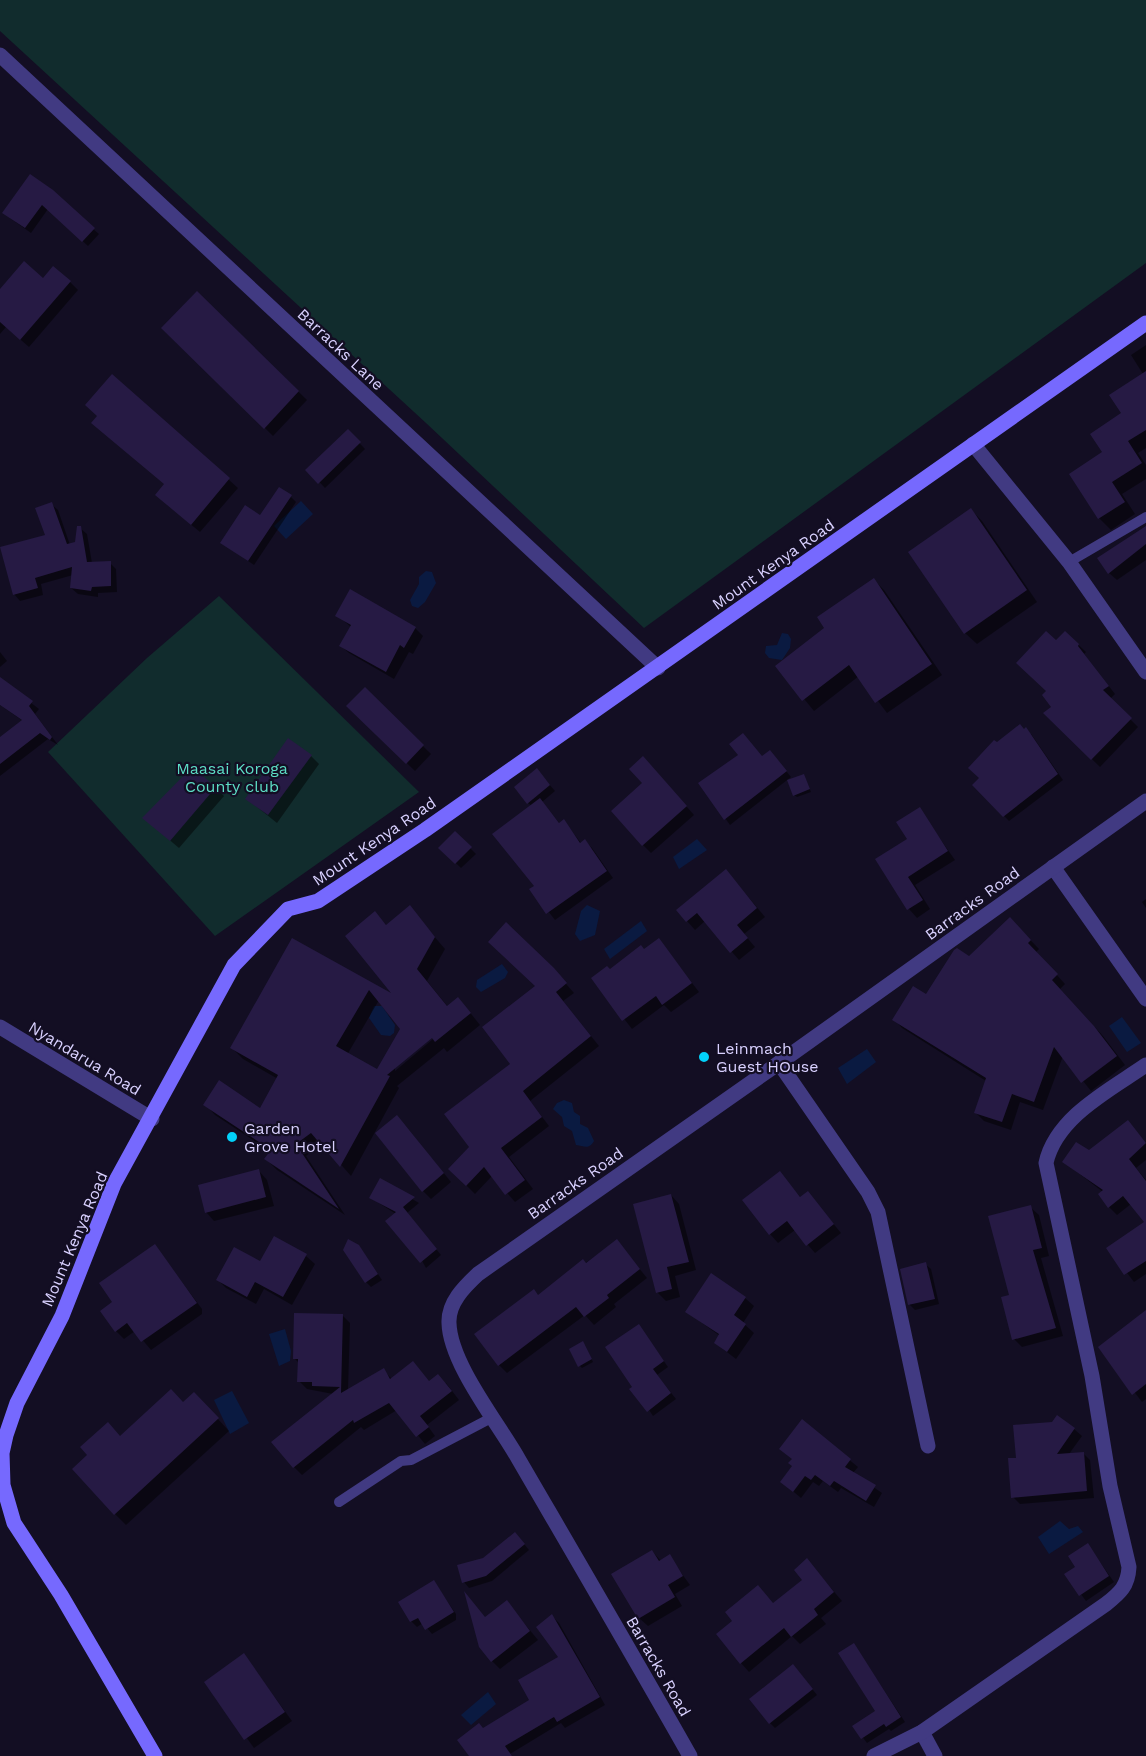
<svg xmlns="http://www.w3.org/2000/svg" width="1146" height="1756" font-family="'Work Sans',sans-serif">
  <style>
    .green { fill: #112c2d }
    .water { fill: #0a1a41 }
    .shadow { fill: #0007; fill-rule: evenodd }
    .building { fill: #261a44; fill-rule: evenodd }
    .lines { fill: none; stroke-linecap: round; stroke-linejoin: round }
    .service { stroke: #413a82; stroke-width: 10 }
    .minor { stroke: #413a82; stroke-width: 15 }
    .secondary { stroke: #7669fe; stroke-width: 15 }
    .poi-dot { fill: #02d1fa; stroke: #130e23; stroke-width: 2 }
    .labels { text-anchor: middle; stroke-width: 4.5; stroke-linejoin: round; paint-order: stroke }
    .street-label { font-size: 16px; fill: #d9d1ff; stroke: #130e23 }
    .park-label { font-size: 16px; fill: #5ddec6; stroke: #130e23 }
    .poi-label { font-size: 16px; fill: #d9d1ff; stroke: #130e23; text-anchor: start }
  </style>
  <rect width="100%" height="100%" fill="#130e23"/>
  <!-- green -->
  <g class="green">
    <path d="M0,0H1146V263L644,628L426,423L0,31Z"/>
    <path d="M219,596L419,792L215,936L48,752L147,658Z"/>
  </g>
  <!-- water -->
  <g class="water">
    <path d="M301,501L313,514L286,539L274,526Z"/>
    <path d="M426,571L432,572L436,583L425,602L418,608L412,606L410,600L419,584V577Z"/>
    <path d="M782,633L788,634L791,639L790,648L782,660L769,658L765,653L766,646L777,645Z"/>
    <path d="M697,839L707,850L679,869L673,857Z"/>
    <path d="M587,905L600,911L595,935L580,941L575,934L581,911Z"/>
    <path d="M641,921L647,931L610,959L604,949Z"/>
    <path d="M502,964L508,972L505,978L481,992L476,987L477,980Z"/>
    <path d="M374,1006H382L395,1025L394,1033L390,1036L381,1035L369,1018Z"/>
    <path d="M1122,1017L1141,1043L1127,1052L1109,1026Z"/>
    <path d="M867,1049L876,1062L847,1084L838,1068Z"/>
    <path d="M564,1100L572,1103L574,1112L580,1116V1124L588,1128L594,1141C589,1150 584,1146 576,1145L572,1131L564,1126L562,1117L553,1109L557,1103Z"/>
    <path d="M285,1329L291,1351L290,1361L279,1366L269,1334Z"/>
    <path d="M232,1391L249,1423L230,1434L214,1400Z"/>
    <path d="M1060,1521L1069,1529L1078,1526L1083,1532L1049,1554L1038,1537Z"/>
    <path d="M488,1692L496,1704L471,1725L461,1715Z"/>
  </g>
  <!-- shadow -->
  <g class="shadow">
    <path d="M30,176L99,234L88,246L48,209L31,233L10,218Z"/>
    <path d="M43,280L70,282L78,290L29,347L6,327L0,334V291Z"/>
    <path d="M197,293L307,400L273,436L164,328Z"/>
    <path d="M1146,345V448L1138,453L1146,465V479L1122,494L1135,514L1111,530L1099,518L1071,475L1104,452L1143,374L1131,355Z"/>
    <path d="M113,376L238,488L200,532L165,503L166,484L99,416Z"/>
    <path d="M348,431L365,449L325,488L308,470Z"/>
    <path d="M291,497L296,502L254,565L222,543Z"/>
    <path d="M51,504L58,510L70,545L76,544L80,528L87,534L92,563H110L116,569L117,592L98,593V597L78,594L71,588L73,575L41,584L43,595L20,601L14,594L47,536Z"/>
    <path d="M971,510L982,521L1037,602L977,644L965,633Z"/>
    <path d="M1146,528V560L1117,580L1109,573Z"/>
    <path d="M874,580L884,590L942,675L887,713L859,676L814,711L777,666L826,628Z"/>
    <path d="M337,615L415,628L423,636L413,654L409,652L394,679L349,653L341,646L351,627Z"/>
    <path d="M1066,633L1086,652L1084,654L1115,694L1110,699L1138,727L1100,767L1045,713L1053,707L1048,692L1056,643Z"/>
    <path d="M0,652L7,661L0,667Z"/>
    <path d="M0,679L39,709L35,714L58,745L48,739L0,776V739L23,721L0,705Z"/>
    <path d="M365,689L431,754L415,771L348,706Z"/>
    <path d="M1031,734L1063,780L1009,821L974,785L981,778L997,744Z"/>
    <path d="M770,751L791,777L730,825L700,783L762,758Z"/>
    <path d="M311,756L319,764L277,823L247,799Z"/>
    <path d="M651,766L694,815L651,853L643,845L644,783Z"/>
    <path d="M804,775L811,792L797,797L794,795Z"/>
    <path d="M542,776L555,791L542,802L560,824L564,821L581,843L585,841L592,848L613,878L555,920L531,889L536,886L532,806L528,803Z"/>
    <path d="M215,788L224,796L179,848L153,826Z"/>
    <path d="M919,809L955,860L915,885L930,909L917,918L909,909L877,860L909,839Z"/>
    <path d="M455,833L476,854L461,868L440,848Z"/>
    <path d="M734,880L765,917L744,934L755,947L739,960L705,921L695,930L687,921Z"/>
    <path d="M1146,899V908L1142,902Z"/>
    <path d="M409,907L445,949L427,981L448,1007L468,1010L480,1025L447,1052L444,1048L397,1086L399,1088L351,1176L322,1143L306,1156L345,1215L277,1170L266,1159L271,1152L215,1115L205,1104L261,1110L278,1079L243,1059L232,1048L292,940L397,998L375,913L387,926ZM379,1000L402,1028L378,1072L347,1055ZM437,1032L439,1034L395,1071V1067Z"/>
    <path d="M1010,919L1039,949L1036,952L1065,984L1060,989L1103,1036L1125,1065L1091,1091L1063,1056L1043,1110L1020,1102L1011,1130L984,1121L975,1112L986,1081L902,1028L894,1019L927,996Z"/>
    <path d="M659,940L699,992L671,1012L664,1005L632,1029L593,979L645,951Z"/>
    <path d="M553,969L574,993L563,1001L599,1046L530,1101L549,1126L509,1157L533,1189L515,1202L492,1176L475,1194L450,1169L471,1147L512,1064L537,986Z"/>
    <path d="M1128,1122L1146,1143V1160L1136,1168L1146,1180V1274L1134,1282L1108,1248L1146,1223L1131,1204L1117,1215L1109,1207L1103,1192L1064,1162L1089,1152Z"/>
    <path d="M405,1125L451,1182L431,1199L423,1191Z"/>
    <path d="M259,1171L267,1180L274,1206L214,1221L206,1212Z"/>
    <path d="M780,1173L801,1198L808,1193L841,1233L815,1253L795,1230L778,1243L770,1234Z"/>
    <path d="M380,1180L419,1203L407,1213L441,1255L426,1268L396,1214L371,1198Z"/>
    <path d="M671,1195L679,1204L696,1270L675,1276L680,1297L666,1301L657,1292Z"/>
    <path d="M1030,1207L1039,1215L1049,1256L1041,1258L1063,1336L1022,1347L1014,1339L1010,1296Z"/>
    <path d="M617,1241L647,1278L614,1304L616,1307L594,1325L585,1315L507,1373L499,1365L538,1296Z"/>
    <path d="M155,1246L202,1309V1314L151,1350L135,1331L124,1339L116,1331L114,1303Z"/>
    <path d="M359,1246L382,1280L371,1287L366,1282Z"/>
    <path d="M306,1256L315,1264L292,1305L264,1289L256,1304L226,1288L218,1280L261,1263Z"/>
    <path d="M925,1264L931,1269L939,1304L915,1310L910,1305L902,1270Z"/>
    <path d="M745,1298L754,1306L743,1323L754,1333L736,1359L715,1343L720,1336L687,1312Z"/>
    <path d="M342,1315L350,1323L348,1390L383,1370L392,1379L446,1383L459,1400L427,1425L435,1436L425,1444L397,1410L364,1430L361,1427L302,1475L294,1467L333,1394L307,1389L299,1381L300,1364L294,1358Z"/>
    <path d="M1146,1319V1399L1142,1402L1100,1347Z"/>
    <path d="M639,1326L668,1367L657,1375L676,1399L653,1416L634,1387Z"/>
    <path d="M585,1345L593,1362L582,1368L580,1366Z"/>
    <path d="M183,1404L205,1405L229,1431L126,1525L115,1514L89,1455Z"/>
    <path d="M802,1421L858,1467L853,1473L882,1493L874,1507L841,1488L838,1492L823,1481L819,1486L813,1482L801,1498L782,1482L794,1466L793,1459Z"/>
    <path d="M1074,1429L1082,1436L1069,1454L1083,1453L1090,1460L1094,1498L1020,1504L1013,1497L1017,1459Z"/>
    <path d="M520,1539L529,1550L492,1581L469,1588L464,1582L484,1559Z"/>
    <path d="M1088,1545L1114,1582L1086,1601L1066,1574L1077,1567Z"/>
    <path d="M652,1551L661,1561L669,1556L690,1585L675,1594L682,1606L648,1626L639,1618Z"/>
    <path d="M807,1560L842,1601L821,1618L826,1624L800,1644L792,1636L749,1672L741,1663L734,1621L758,1587L774,1605L804,1580Z"/>
    <path d="M434,1582L456,1614V1620L432,1634L423,1623L417,1627L411,1621L400,1602Z"/>
    <path d="M467,1596L486,1619L509,1605L538,1640L500,1669L492,1661Z"/>
    <path d="M552,1616L559,1623L605,1705L565,1728L561,1723L510,1754L512,1756H471L483,1729L531,1701L560,1658Z"/>
    <path d="M854,1645L905,1722L891,1731L889,1729L867,1743L854,1726L877,1711Z"/>
    <path d="M244,1655L292,1721L254,1748L206,1682Z"/>
    <path d="M798,1671L817,1695L775,1728L770,1723Z"/>
  </g>
  <!-- building -->
  <g class="building">
    <path d="M30,174L53,190L95,228L82,242L42,205L25,228L2,213Z"/>
    <path d="M24,261L43,278L53,266L71,281L20,340L0,322V289Z"/>
    <path d="M197,291L299,391L264,429L161,328Z"/>
    <path d="M1146,371V430L1128,441L1142,463L1112,482L1125,502L1098,519L1069,474L1102,452L1090,434L1121,413L1109,395Z"/>
    <path d="M112,374L230,478L191,525L155,495L164,484L91,423L97,416L85,405Z"/>
    <path d="M348,429L361,442L318,484L305,470Z"/>
    <path d="M279,487L292,495L248,561L220,543L245,505L260,515Z"/>
    <path d="M52,502L67,544L75,542L77,526H81L87,562L111,561V586L92,587L91,591L70,588L72,567L35,578L38,588L13,595L0,547L45,535L35,508Z"/>
    <path d="M971,508L1027,590L964,634L908,552Z"/>
    <path d="M1146,526V544L1108,574L1097,558Z"/>
    <path d="M874,578L932,664L875,703L849,665L802,701L775,666L824,628L817,617Z"/>
    <path d="M350,589L416,627L404,648L400,645L386,672L339,646L351,625L335,616Z"/>
    <path d="M1046,631L1056,640L1065,631L1079,644L1078,646L1109,686L1103,690L1132,718L1091,760L1043,713L1051,707L1042,695L1046,691L1016,663Z"/>
    <path d="M0,677L33,701L29,706L52,737L50,740L40,733L0,764V737L22,720L0,705Z"/>
    <path d="M365,687L424,745L406,764L346,706Z"/>
    <path d="M1020,724L1024,729L1026,727L1058,774L1003,817L972,785L979,778L968,768L994,740L997,742Z"/>
    <path d="M743,733L762,756L770,750L787,771L724,820L698,783L738,755L729,744Z"/>
    <path d="M288,738L312,755L268,815L245,799Z"/>
    <path d="M643,756L687,806L642,846L611,811L642,783L629,769Z"/>
    <path d="M192,767L216,787L170,841L142,818Z"/>
    <path d="M537,768L550,785L527,804L514,787Z"/>
    <path d="M804,774L810,789L793,796L787,780Z"/>
    <path d="M540,798L559,823L564,819L580,843L585,839L607,871L546,914L529,889L534,886L492,834Z"/>
    <path d="M920,807L948,851L908,877L923,900L907,910L875,859L907,839L896,822Z"/>
    <path d="M455,831L472,847L455,864L438,848Z"/>
    <path d="M726,869L757,908L737,925L748,938L730,953L697,913L686,922L676,910Z"/>
    <path d="M410,905L435,937L417,969L447,1006L458,997L471,1013L435,1042L432,1038L387,1075L390,1076L340,1167L311,1133L296,1144L339,1209L264,1159L271,1150L203,1105L219,1080L260,1108L278,1075L230,1048L292,938L391,993L345,936L375,911L386,925ZM369,990L400,1029L377,1069L336,1046Z"/>
    <path d="M1010,917L1031,940L1028,943L1058,974L1052,980L1094,1026L1117,1056L1081,1083L1054,1047L1034,1102L1012,1094L1002,1122L974,1113L986,1078L892,1020L913,986L926,994L954,950L957,948L969,956Z"/>
    <path d="M506,922L554,968L567,983L556,992L591,1036L523,1091L542,1117L501,1148L525,1180L505,1195L484,1167L466,1186L448,1169L469,1147L444,1114L510,1064L482,1027L535,986L488,942Z"/>
    <path d="M659,938L692,983L662,1005L656,996L622,1021L591,978L607,966L610,969L641,945L644,949Z"/>
    <path d="M397,1115L444,1173L422,1192L375,1133Z"/>
    <path d="M1128,1120L1146,1143L1129,1159L1146,1181V1261L1124,1275L1106,1248L1144,1222L1123,1196L1108,1208L1098,1194L1103,1190L1062,1162L1076,1142L1089,1150Z"/>
    <path d="M259,1169L266,1197L205,1213L198,1185Z"/>
    <path d="M780,1171L800,1197L808,1191L834,1224L806,1246L787,1221L769,1235L742,1200Z"/>
    <path d="M380,1178L415,1197L403,1207L437,1249L420,1263L385,1221L396,1212L369,1198Z"/>
    <path d="M671,1194L689,1262L667,1267L672,1289L656,1293L633,1204Z"/>
    <path d="M1031,1205L1042,1248L1033,1250L1056,1328L1012,1340L1001,1297L1009,1295L988,1216Z"/>
    <path d="M274,1236L307,1254L283,1297L255,1282L247,1297L216,1280L234,1247L260,1261Z"/>
    <path d="M348,1239L359,1245L378,1274L365,1283L343,1250Z"/>
    <path d="M617,1239L640,1269L607,1295L609,1298L584,1317L576,1307L498,1366L474,1334L534,1289L538,1295L583,1259L586,1263Z"/>
    <path d="M155,1244L197,1303L141,1342L127,1323L115,1332L100,1311L112,1302L99,1283Z"/>
    <path d="M926,1262L935,1299L908,1305L900,1269Z"/>
    <path d="M711,1273L746,1297L734,1315L746,1324L727,1352L714,1343L719,1334L685,1312Z"/>
    <path d="M1146,1310V1384L1132,1395L1098,1347Z"/>
    <path d="M294,1313L343,1314L341,1393L384,1368L390,1379L413,1361L429,1381L438,1374L452,1391L420,1416L429,1427L416,1437L389,1403L354,1423L353,1420L293,1468L271,1442L340,1387L312,1386V1382H297L298,1359H293Z"/>
    <path d="M639,1324L664,1361L653,1369L671,1393L647,1412L629,1389L632,1387L605,1347Z"/>
    <path d="M583,1341L592,1359L578,1367L569,1349Z"/>
    <path d="M171,1389L183,1402L194,1392L219,1418L114,1515L72,1469L87,1455L80,1447L108,1422L120,1436Z"/>
    <path d="M1057,1415L1075,1428L1057,1454L1084,1452L1087,1491L1011,1498L1008,1458H1016L1013,1425L1052,1422Z"/>
    <path d="M802,1419L851,1459L845,1467L876,1485L866,1501L834,1481L830,1486L815,1475L811,1480L805,1476L793,1492L780,1482L792,1466L788,1463L792,1459L779,1449Z"/>
    <path d="M515,1532L525,1544L486,1576L462,1583L457,1565L483,1558Z"/>
    <path d="M1088,1543L1109,1576L1079,1596L1064,1574L1075,1567L1068,1556Z"/>
    <path d="M652,1550L659,1561L670,1554L683,1576L668,1585L675,1597L638,1619L611,1574Z"/>
    <path d="M807,1558L834,1592L814,1609L818,1615L791,1637L784,1628L740,1664L716,1634L732,1621L725,1612L758,1585L773,1603L802,1580L794,1570Z"/>
    <path d="M434,1580L454,1612L425,1630L418,1618L410,1622L398,1602Z"/>
    <path d="M464,1591L485,1617L507,1600L530,1631L491,1662L479,1647Z"/>
    <path d="M552,1614L600,1697L557,1722L554,1717L505,1746L512,1756H469L457,1740L479,1723L483,1728L529,1700L518,1680L558,1657L536,1627Z"/>
    <path d="M854,1643L901,1717L886,1727L884,1724L861,1739L852,1726L875,1711L838,1653Z"/>
    <path d="M244,1653L285,1712L244,1740L204,1682Z"/>
    <path d="M793,1664L813,1689L769,1724L749,1699Z"/>
  </g>
  <g class="lines">
    <!-- service -->
    <g class="service">
      <path d="M1069,562L1146,517"/>
      <path d="M339,1502L401,1461L411,1460L493,1417"/>
    </g>
    <!-- minor -->
    <g class="minor">
      <path d="M0,55L658,668"/>
      <path d="M973,444L1069,562L1146,672"/>
      <path d="M1053,867L1146,999"/>
      <path d="M0,1027L152,1119"/>
      <path d="M779,1063L868,1192L878,1212L928,1446"/>
      <path d="M922,1732L935,1756"/>
      <path d="M690,1756C634,1657 576,1558 519,1460C499,1424 450,1364 449,1323C448,1303 464,1287 478,1274L779,1063L1146,801"/>
      <path d="M874,1756L922,1732L1106,1604C1120,1593 1128,1586 1129,1567L1110,1486L1092,1376L1046,1163C1056,1117 1110,1090 1146,1065"/>
    </g>
    <!-- secondary -->
    <path class="secondary" d="M155,1756L61,1595L14,1523L3,1485L2,1453L6,1435L17,1403L62,1316L114,1184L234,965L288,909L318,901L425,830L1146,323"/>
  </g>
  <!-- markers -->
  <g class="poi-dot">
    <circle cx="704" cy="1057" r="6"/>
    <circle cx="232" cy="1137" r="6"/>
  </g>
  <g class="labels">
    <!-- street labels -->
    <g class="street-label">
      <text transform="translate(341 349) rotate(43)" y="6">Barracks Lane</text>
      <text transform="translate(773 564) rotate(-35)" y="6">Mount Kenya Road</text>
      <text transform="translate(374 841) rotate(-34)" y="6">Mount Kenya Road</text>
      <text transform="translate(972 903) rotate(-36)" y="6">Barracks Road</text>
      <text transform="translate(85 1058) rotate(31)" y="6">Nyandarua Road</text>
      <text transform="translate(575 1183) rotate(-35)" y="6">Barracks Road</text>
      <text transform="translate(74 1239) rotate(-67)" y="6">Mount Kenya Road</text>
      <text transform="translate(659 1666) rotate(60)" y="6">Barracks Road</text>
    </g>
    <!-- park labels -->
    <g class="park-label">
      <text x="232" y="774">Maasai Koroga<tspan x="232" dy="18">County club</tspan></text>
    </g>
    <!-- poi labels -->
    <g class="poi-label">
      <text x="716" y="1054">Leinmach<tspan x="716" dy="18">Guest HOuse</tspan></text>
      <text x="244" y="1134">Garden<tspan x="244" dy="18">Grove Hotel</tspan></text>
    </g>
  </g>
</svg>
